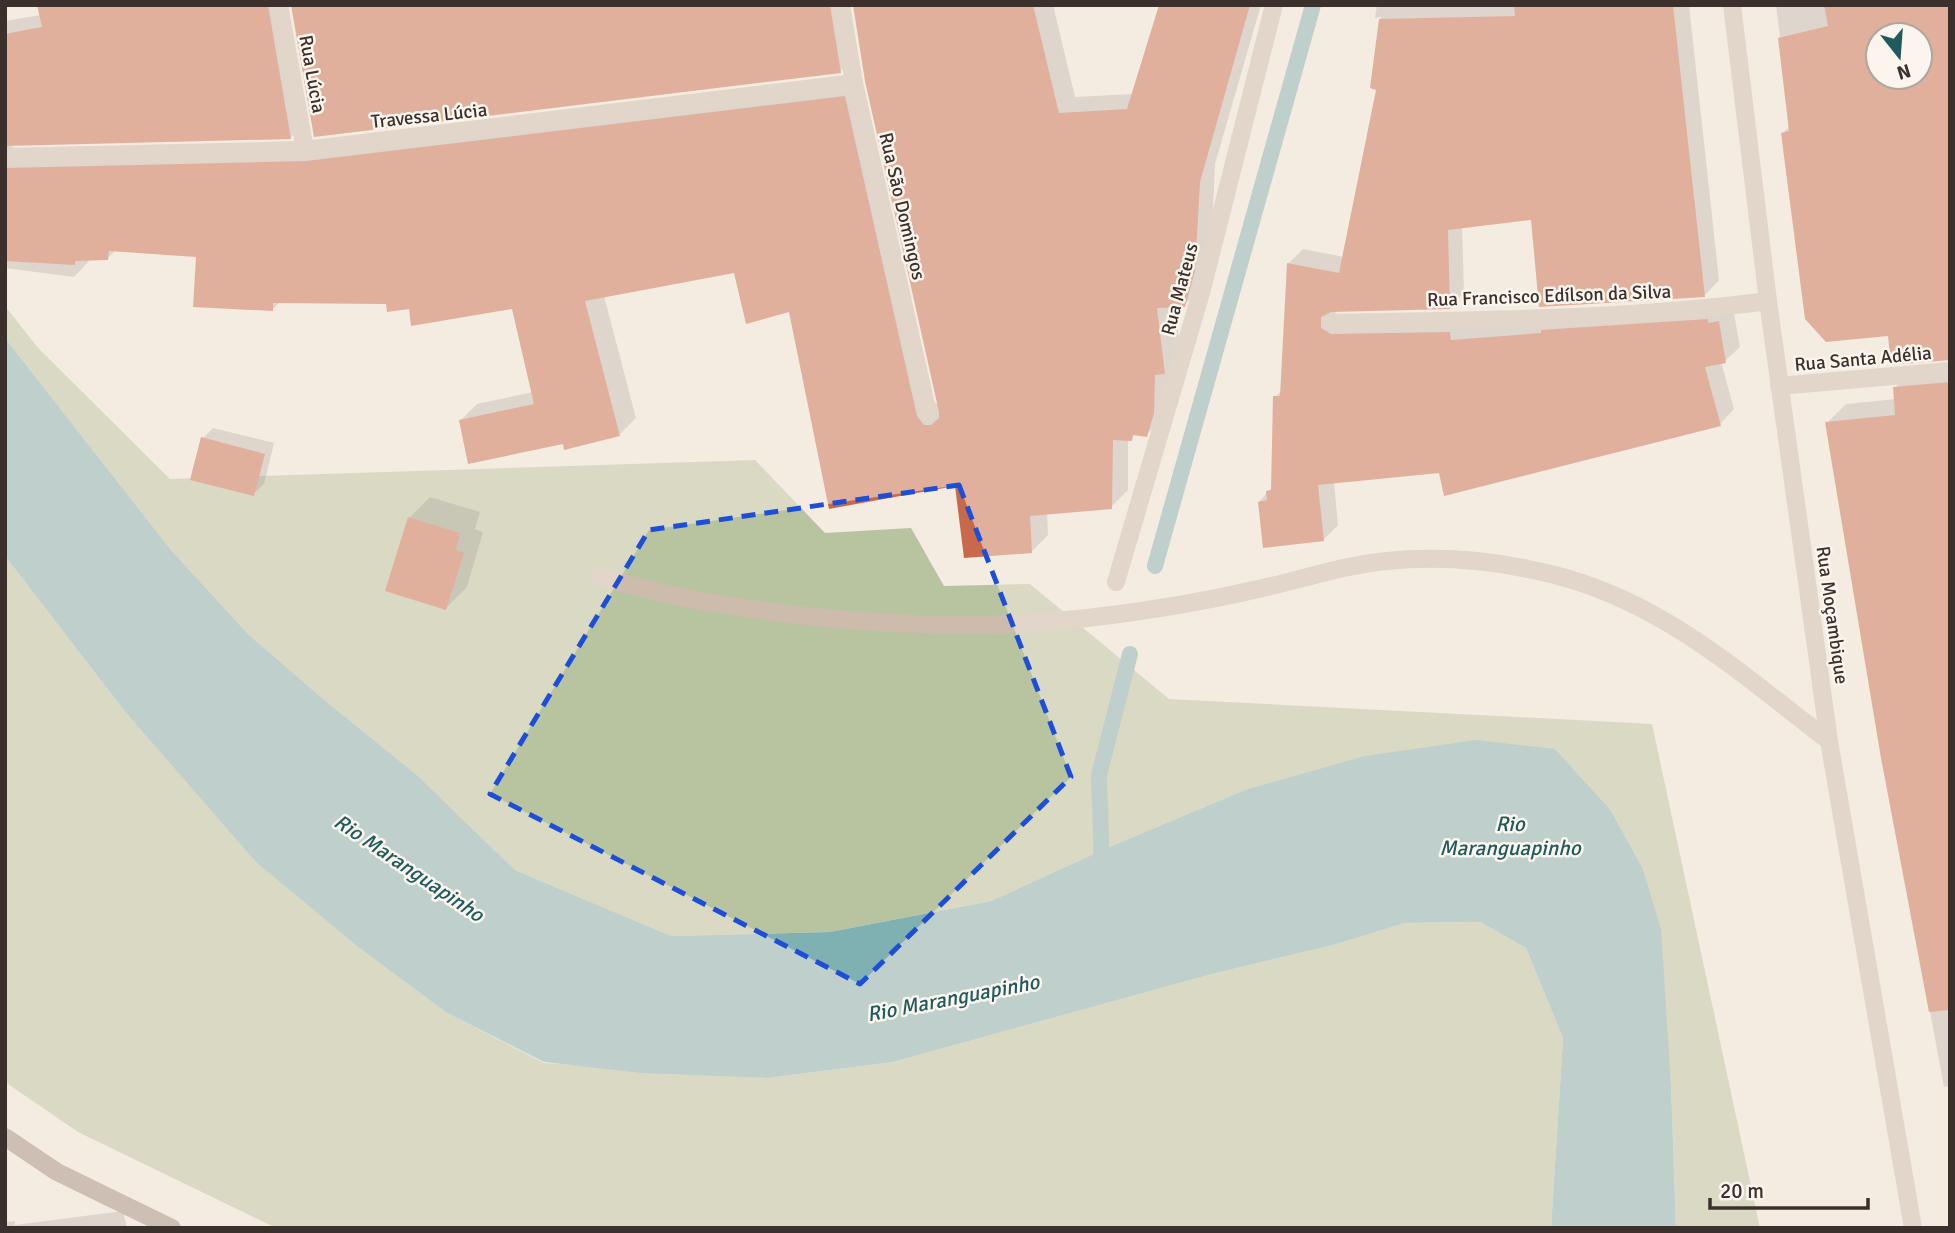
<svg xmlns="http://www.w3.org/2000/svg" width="1955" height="1233" font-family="Signika,sans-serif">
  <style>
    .green { fill: #b8c4a0 }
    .water { fill: #7fb0b2 }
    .shadow { fill: #0003; fill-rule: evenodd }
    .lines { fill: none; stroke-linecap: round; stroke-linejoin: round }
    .stream { stroke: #7fb0b2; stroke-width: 16 }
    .building { fill: #c8694b; fill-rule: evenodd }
    .minor { stroke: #cdbbac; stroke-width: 18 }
    .secondary { stroke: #a18a7d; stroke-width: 18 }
    .marked { fill: none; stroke: #1d4ed8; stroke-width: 5; stroke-dasharray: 14 9; stroke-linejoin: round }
    .labels { text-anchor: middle; stroke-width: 5; stroke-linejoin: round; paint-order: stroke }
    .street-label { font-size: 19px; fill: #3b302b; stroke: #fbf5ee }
    .water-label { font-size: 21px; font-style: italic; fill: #1f5a5e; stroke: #fbf5ee }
  </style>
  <rect width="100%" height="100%" fill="#f4ebe1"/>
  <!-- green -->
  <g class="green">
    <path d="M5,306L38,348L170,479L755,460L825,533L911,528L944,586L1030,584L1169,699L1652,724L1760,1228H1676L1671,1084L1667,1035L1642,867L1610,809L1555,749L1245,790L1107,848L991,901L830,932L671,936L515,870L417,775L328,703L249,635L171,550L5,338Z"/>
    <path d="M5,556L123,709L362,950L447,1013L544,1063L768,1078L893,1062L1212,974L1333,945L1405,923L1480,922L1526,948L1563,1038L1551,1228H276L78,1132L5,1082Z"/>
  </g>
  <!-- water -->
  <path class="water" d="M5,338L171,550L249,635L328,703L417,775L515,870L671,936L830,932L991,901L1107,848L1245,790L1365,756L1476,740L1555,749L1610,809L1642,867L1661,929L1671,1084L1676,1228H1551L1563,1038L1526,948L1480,922L1405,923L1333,945L1212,974L893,1062L768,1078L642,1073L544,1062L447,1013L362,950L256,862L123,709L5,556Z"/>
  <!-- shadow -->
  <g class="shadow">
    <path d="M39,5H286L307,121L291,137L8,144L22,153L324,145L861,80L933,400L940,407L854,5H1053L1075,97L1133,94L1161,5H1261L1215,164L1211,254L1201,289L1184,305L1175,306L1181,355L1163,418L1146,435L1136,434L1128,439V490L1111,507L1047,512L1048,535L1031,552L957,484L790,310L735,271L604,296L636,418L619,435L564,442L461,420L477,404L533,392L513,307H411L388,303L280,302L272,310L198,255L116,250L108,258L90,260L74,277L5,268V21L41,15Z"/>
    <path d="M292,5H848L857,55L840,71Z"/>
    <path d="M1377,5H1689L1719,280L1705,295L1532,218L1462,226L1464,293L1449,308L1334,310L1339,318L1733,308L1740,347L1725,361L1721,362L1734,409L1720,424L1440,471L1334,482L1338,525L1323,540L1259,502L1273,486L1275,397L1282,390L1288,264L1303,249L1344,257L1379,88L1372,87L1381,17L1375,18Z"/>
    <path d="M1776,5H1950L1889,334L1783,133L1791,125ZM1878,35H1920V77H1878Z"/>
    <path d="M1950,366V1086L1944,1087L1883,757L1827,423L1846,404L1896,399L1895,388L1913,370Z"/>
    <path d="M213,428L274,443L264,484L253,494L203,438Z"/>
    <path d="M430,497L480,512L475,529L483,532L467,587L446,608L409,518Z"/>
    <path d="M123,1211L127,1228H5V1222L15,1221V1225Z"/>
  </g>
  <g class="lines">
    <!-- stream -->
    <g class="stream">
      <path d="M1155,566L1313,5"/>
      <path d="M1102,872L1099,775L1130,654"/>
    </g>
  </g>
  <!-- building -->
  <g class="building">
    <path d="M37,5H268L291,139L5,146V34L42,27Z"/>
    <path d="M291,5H830L841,73L314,137Z"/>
    <path d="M853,5H1033L1059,113L1127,109L1159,5H1250L1200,182L1195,271L1185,307L1157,308L1165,374L1155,375L1154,413L1147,437L1133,435L1132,441L1113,440L1112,509L1030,516L1032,553L964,558L955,486L829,509L789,312L746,324L734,273L585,301L620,436L564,450L563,444L468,464L459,420L534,404L512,309L411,326L409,309L387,312L386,304L273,303V311L193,307L196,257L109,251L108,260L75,261V265L5,261V168L306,161L845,96L917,416L924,425H931L939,418V412L865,81Z"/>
    <path d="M1514,5H1673L1705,297L1539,307L1531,220L1448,230L1450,309L1331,312L1321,317V328L1331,334L1450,332L1451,340L1541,333V330L1708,319V323L1719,321L1726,363L1705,367L1721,426L1444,496L1439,473L1318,485L1324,541L1263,548L1258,502L1267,500L1266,491L1271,490L1273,396H1280L1287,263L1339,273L1376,90L1370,88L1379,19L1515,16Z"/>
    <path d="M1824,5H1950V360L1891,365L1888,336L1826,342L1805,319L1781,133L1789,131L1778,38L1828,26ZM1878,35H1920V77H1878Z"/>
    <path d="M1950,382V1010L1929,1012L1881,758L1825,422L1895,415L1893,387Z"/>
    <path d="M201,437L265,454L254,496L190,480Z"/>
    <path d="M408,517L460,533L456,550L464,553L446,610L385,591Z"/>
  </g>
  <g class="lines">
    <!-- minor -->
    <g class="minor">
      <path d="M279,5L305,150"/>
      <path d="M841,5L854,83L928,414"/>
      <path d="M1732,5L1768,301L1829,741L1913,1228"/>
      <path d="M5,157L305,150L854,83"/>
      <path d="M1331,323C1476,320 1624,320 1768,301"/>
      <path d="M1779,386L1950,371"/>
      <path d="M600,577C633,585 667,595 701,601C828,623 959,632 1088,618C1148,611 1208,601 1267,587C1307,578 1345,565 1387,561C1447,555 1508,562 1566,578C1670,608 1745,677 1829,741"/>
      <path d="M1116,582L1201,293L1274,5"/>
    </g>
    <!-- secondary -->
    <path class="secondary" d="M5,1137L57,1172L172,1228"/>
  </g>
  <!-- marked area -->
  <path d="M0 0H1955V1233H0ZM959,485L1071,777L860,984L490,794L649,530Z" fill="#f4ebe1" fill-opacity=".55" fill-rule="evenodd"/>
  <path class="marked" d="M959,485L1071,777L860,984L490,794L649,530Z"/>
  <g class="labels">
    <!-- street labels -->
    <g class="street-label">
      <text transform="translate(313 74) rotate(80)" y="7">Rua Lúcia</text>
      <text transform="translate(429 115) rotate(-6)" y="7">Travessa Lúcia</text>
      <text transform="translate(903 206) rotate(77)" y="7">Rua São Domingos</text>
      <text transform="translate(1179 289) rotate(-75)" y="7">Rua Mateus</text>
      <text transform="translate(1549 295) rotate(-2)" y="7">Rua Francisco Edílson da Silva</text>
      <text transform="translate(1863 358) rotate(-5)" y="7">Rua Santa Adélia</text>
      <text transform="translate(1833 615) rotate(82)" y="7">Rua Moçambique</text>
    </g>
    <!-- water labels -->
    <g class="water-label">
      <text x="1510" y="831">Rio<tspan x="1510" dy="24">Maranguapinho</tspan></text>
      <text transform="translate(409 868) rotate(34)" y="7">Rio Maranguapinho</text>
      <text transform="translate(953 998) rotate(-11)" y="7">Rio Maranguapinho</text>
    </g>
  </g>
  <!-- border -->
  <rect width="1955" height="1233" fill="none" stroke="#3b302b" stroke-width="14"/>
  <!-- north arrow -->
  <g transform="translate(1899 56) rotate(163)"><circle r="33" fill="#fbf5ee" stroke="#aea6a0" stroke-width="2"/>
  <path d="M0-5L12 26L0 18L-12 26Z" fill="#1f5a5e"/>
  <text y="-10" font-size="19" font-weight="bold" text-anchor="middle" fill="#3b302b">N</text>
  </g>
  <!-- scale -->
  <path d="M1710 1198v10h158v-10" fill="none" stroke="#3b302b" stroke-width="3.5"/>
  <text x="1720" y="1198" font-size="21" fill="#3b302b" stroke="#fbf5ee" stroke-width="5" paint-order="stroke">20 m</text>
</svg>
